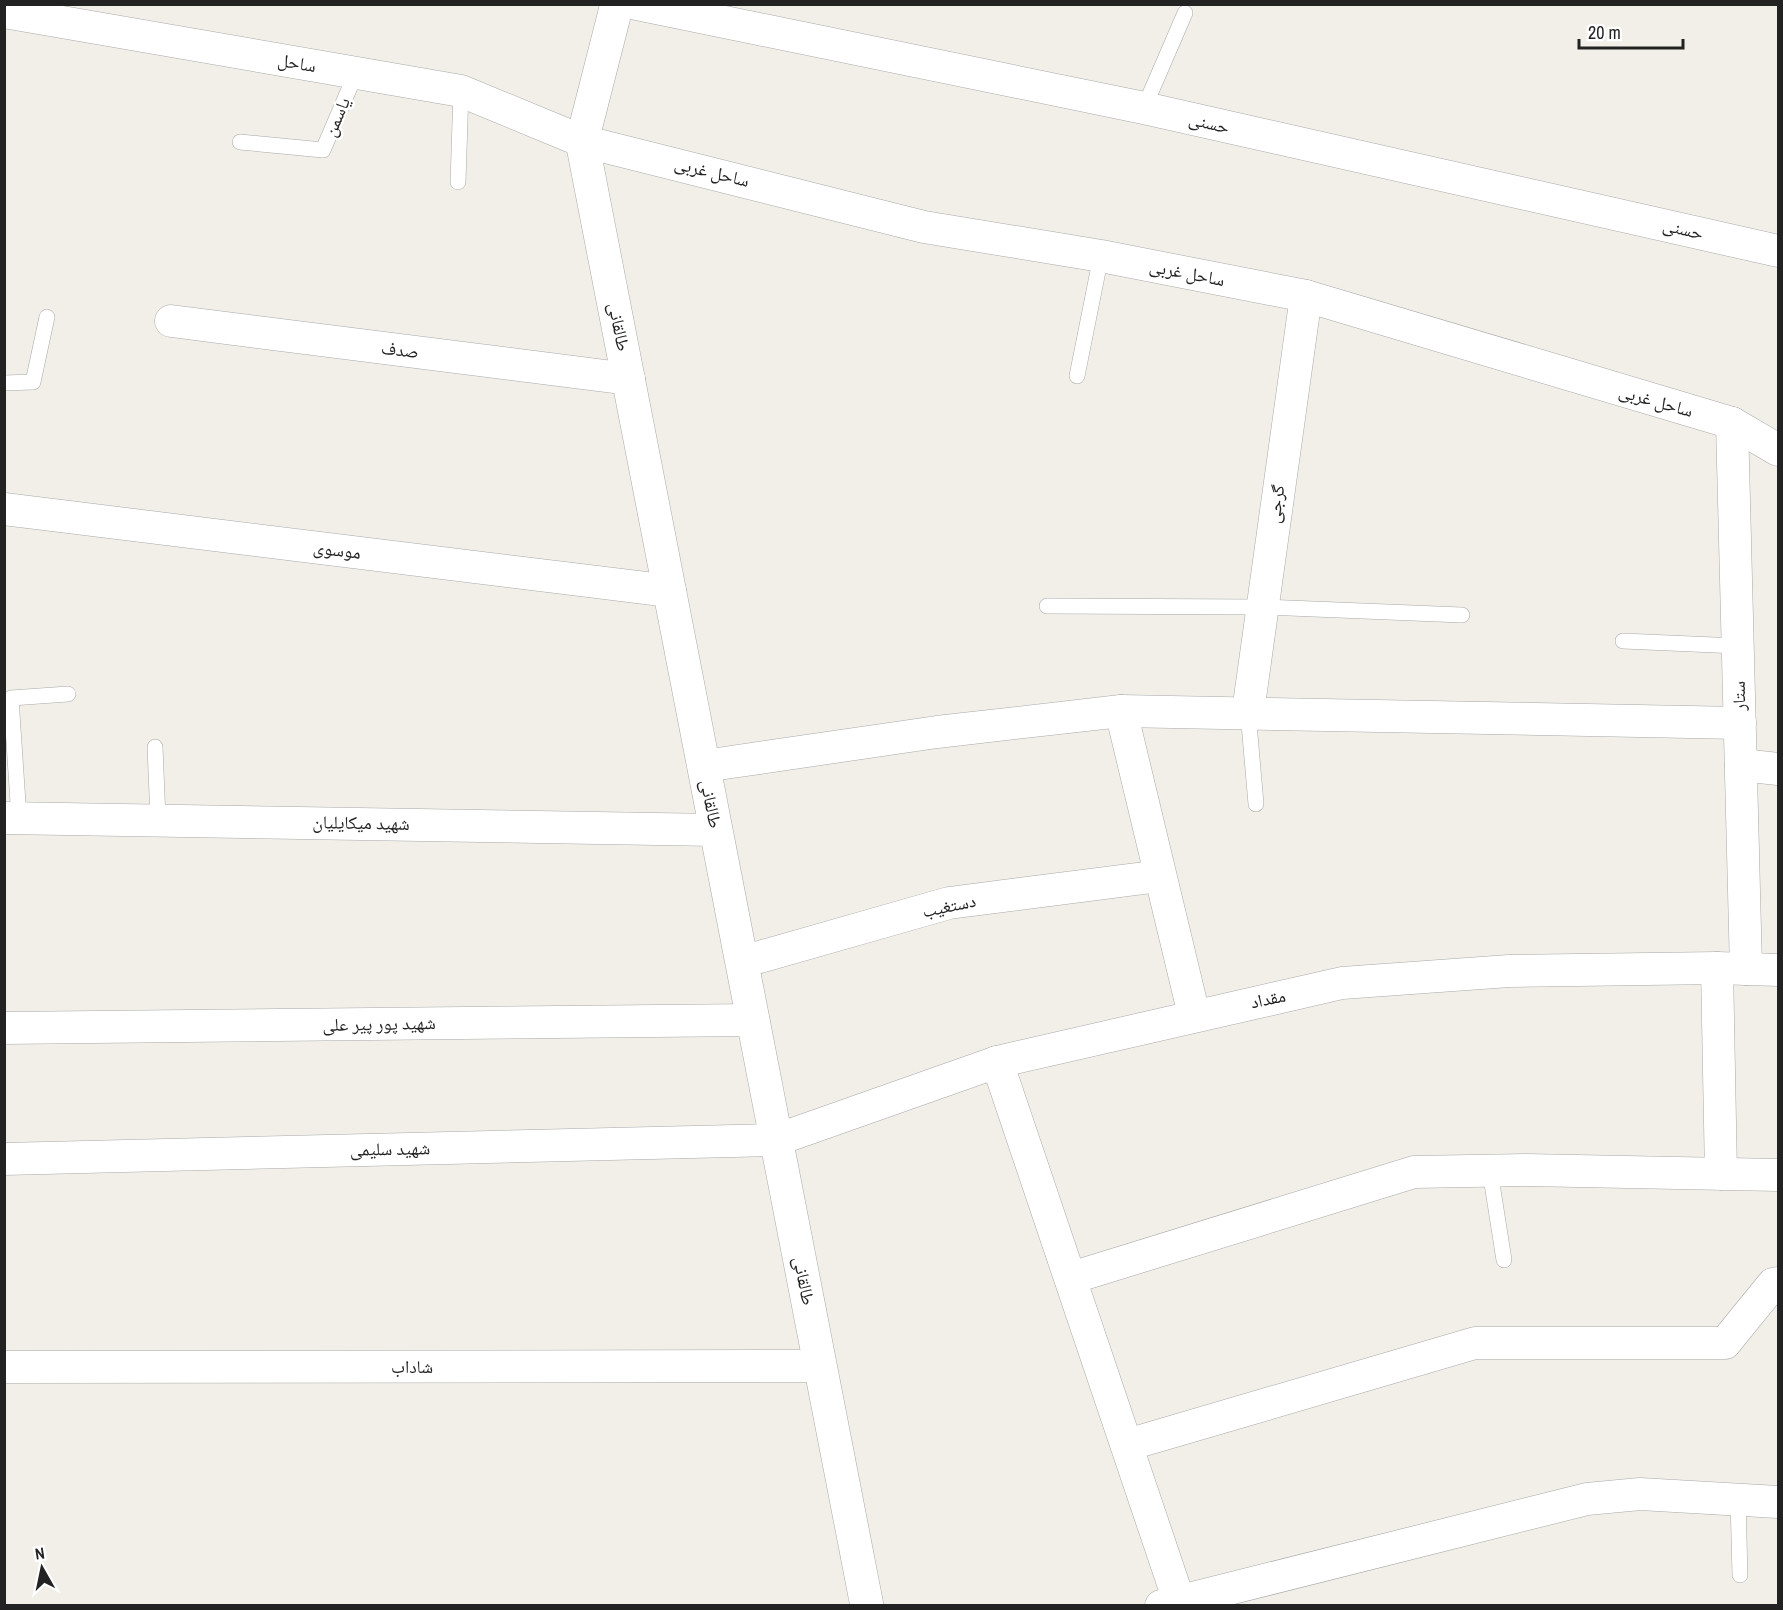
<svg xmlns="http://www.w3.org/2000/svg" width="1783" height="1610" font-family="'Archivo Narrow','Noto Naskh Arabic',sans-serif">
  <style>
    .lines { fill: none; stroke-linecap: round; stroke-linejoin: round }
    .service-casing { stroke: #a9a9a9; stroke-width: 16 }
    .minor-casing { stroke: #a9a9a9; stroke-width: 33 }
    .tertiary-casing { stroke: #a9a9a9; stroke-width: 34 }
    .service { stroke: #fff; stroke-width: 15 }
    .minor { stroke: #fff; stroke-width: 32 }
    .tertiary { stroke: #fff; stroke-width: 33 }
    .labels { text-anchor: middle; stroke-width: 5; stroke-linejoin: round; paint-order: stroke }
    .street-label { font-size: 18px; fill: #222; stroke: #fff }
  </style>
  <rect width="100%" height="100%" fill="#f2efe9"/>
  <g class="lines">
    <defs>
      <g id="service">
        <path d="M1144,108L1185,13"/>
        <path d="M240,142L323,150L356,73"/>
        <path d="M458,182L461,91"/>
        <path d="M1077,376L1101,256"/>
        <path d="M4,383L33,382L47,317"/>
        <path d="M1047,606L1261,607L1462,615"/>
        <path d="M1623,641L1738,646"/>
        <path d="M1248,712L1256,804"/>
        <path d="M155,747L158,819"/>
        <path d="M19,818L11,698L68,694"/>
        <path d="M1490,1171L1504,1260"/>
        <path d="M1738,1500L1740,1575"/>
      </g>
      <g id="minor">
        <path d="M637,4L1144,108L1778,251"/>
        <path d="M4,12L461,91L582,141L924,227L1101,256L1306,296L1732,423L1778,450"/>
        <path d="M171,321L629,379"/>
        <path d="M1732,423L1746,969"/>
        <path d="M4,509L670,591"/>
        <path d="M1121,711L1194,1015"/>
        <path d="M1248,712L1306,296"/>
        <path d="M1741,765L1778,769"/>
        <path d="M704,766L937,732L1121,711L1740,723"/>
        <path d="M4,818L716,830"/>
        <path d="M742,962L949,903L1160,876"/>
        <path d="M1717,968L1721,1174"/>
        <path d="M4,1028L753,1020"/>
        <path d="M997,1062L1179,1601"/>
        <path d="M4,1159L776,1140L997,1062L1342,983L1509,971L1717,968L1778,970"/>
        <path d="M1071,1278L1414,1172L1526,1170L1778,1175"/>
        <path d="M4,1367L820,1366"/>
        <path d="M1127,1445L1475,1343H1725L1773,1284L1778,1283"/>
        <path d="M1161,1606L1587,1499L1640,1494L1778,1502"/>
      </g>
      <path id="tertiary" d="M617,4L582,141L867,1606"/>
    </defs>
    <!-- service casing -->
    <use href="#service" class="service-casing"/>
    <!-- minor casing -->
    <use href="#minor" class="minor-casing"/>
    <!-- tertiary casing -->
    <use href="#tertiary" class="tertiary-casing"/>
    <!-- service -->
    <use href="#service" class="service"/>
    <!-- minor -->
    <use href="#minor" class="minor"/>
    <!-- tertiary -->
    <use href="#tertiary" class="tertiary"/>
  </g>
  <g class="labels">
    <!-- street labels -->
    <g class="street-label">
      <text transform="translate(297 63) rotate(10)" y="6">ساحل</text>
      <text transform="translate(337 117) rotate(-67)" y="6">یاسمن</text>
      <text transform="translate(1209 123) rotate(13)" y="6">حسنی</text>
      <text transform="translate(712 172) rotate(14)" y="6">ساحل غربی</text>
      <text transform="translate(1683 229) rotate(13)" y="6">حسنی</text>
      <text transform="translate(1187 273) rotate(11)" y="6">ساحل غربی</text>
      <text transform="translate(619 327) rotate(79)" y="6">طالقانی</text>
      <text transform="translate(400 350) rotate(7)" y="6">صدف</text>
      <text transform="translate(1656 401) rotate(16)" y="6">ساحل غربی</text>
      <text transform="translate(1276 504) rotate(-82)" y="6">گرجی</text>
      <text transform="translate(337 550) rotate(7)" y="6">موسوی</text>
      <text transform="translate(1739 696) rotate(-91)" y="6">ستار</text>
      <text transform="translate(711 804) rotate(79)" y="6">طالقانی</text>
      <text transform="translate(361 823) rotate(1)" y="6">شهید میکایلیان</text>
      <text transform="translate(949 906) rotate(-12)" y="6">دستغیب</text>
      <text transform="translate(1268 999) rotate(-12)" y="6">مقداد</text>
      <text transform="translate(379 1024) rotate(-1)" y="6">شهید پور پیر علی</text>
      <text transform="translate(390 1149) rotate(-1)" y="6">شهید سلیمی</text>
      <text transform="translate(804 1281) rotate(79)" y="6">طالقانی</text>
      <text x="412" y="1373">شاداب</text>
    </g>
  </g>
  <!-- border -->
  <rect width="1783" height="1610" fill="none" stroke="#222222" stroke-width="12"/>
  <!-- north arrow -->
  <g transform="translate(42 1568) rotate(351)" stroke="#ffffff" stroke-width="4.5" paint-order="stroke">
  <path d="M0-4.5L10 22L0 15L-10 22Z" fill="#222222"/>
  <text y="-9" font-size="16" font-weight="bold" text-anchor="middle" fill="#222222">N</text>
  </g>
  <!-- scale -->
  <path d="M1579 39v9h104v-9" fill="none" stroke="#222222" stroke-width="3"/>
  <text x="1588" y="39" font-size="18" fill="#222222" stroke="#ffffff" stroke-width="4.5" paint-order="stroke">20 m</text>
</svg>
